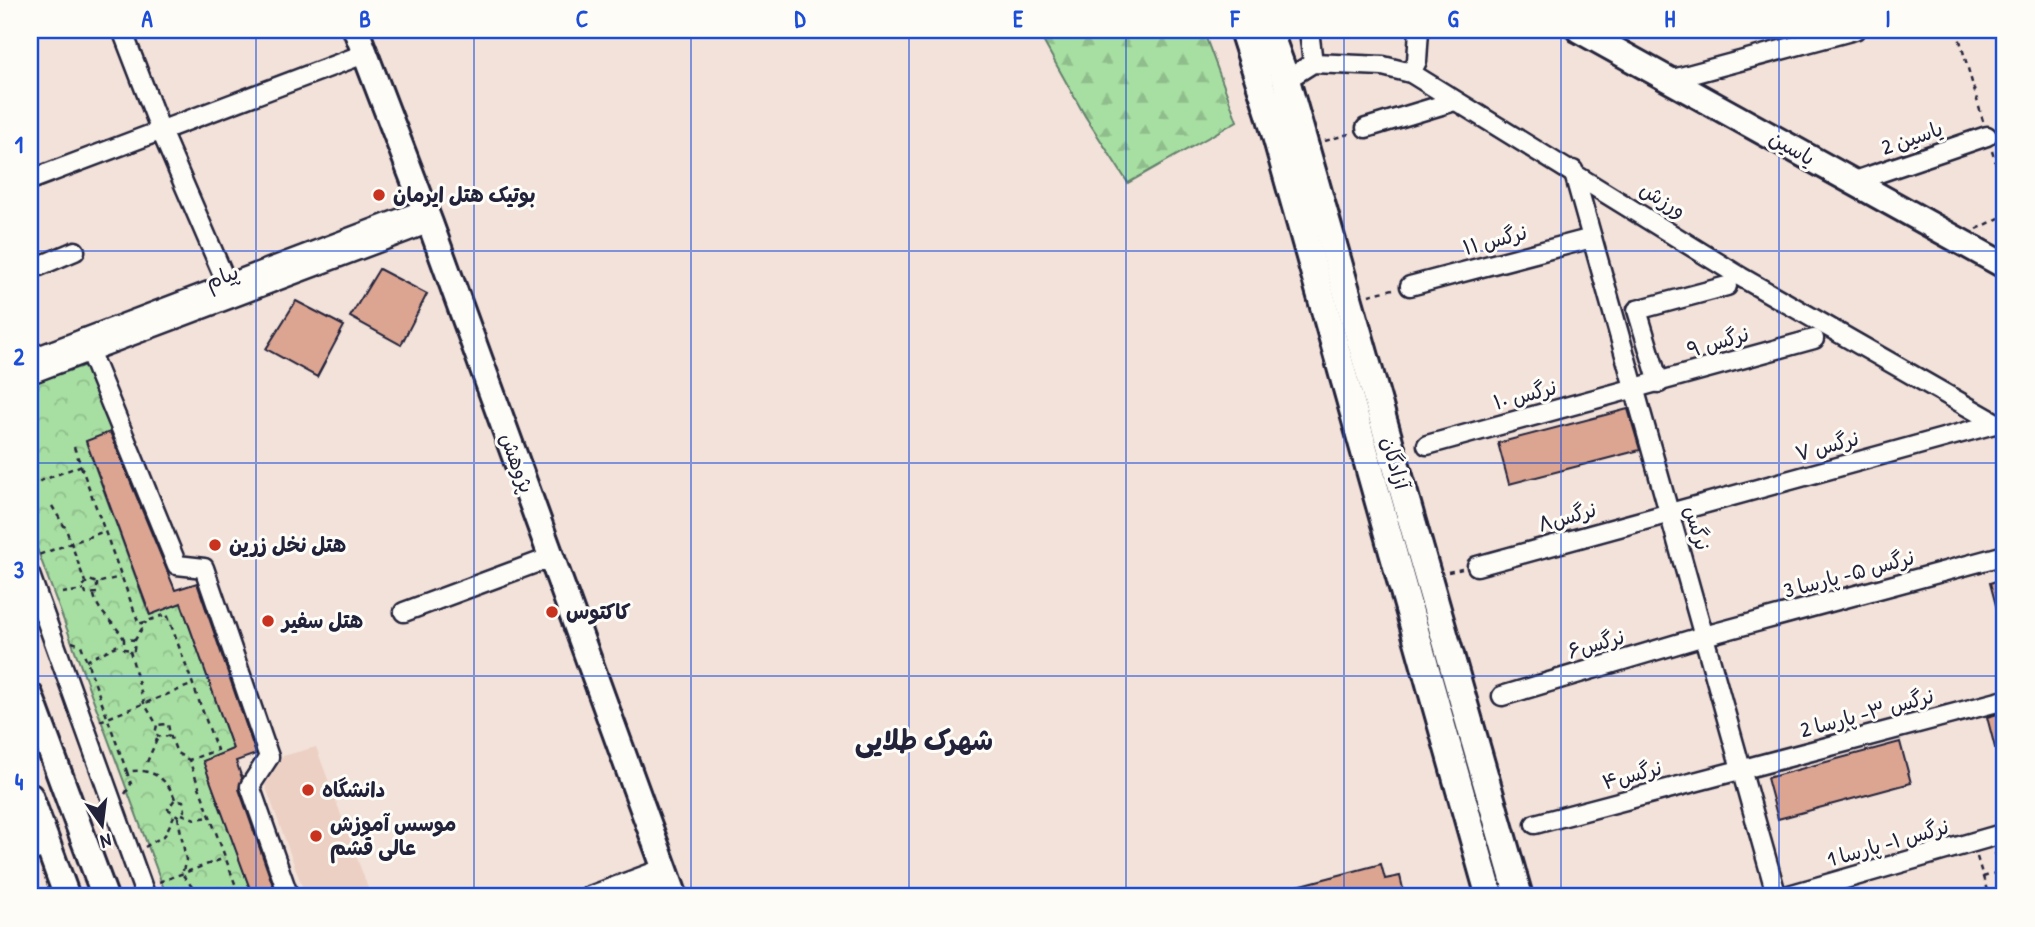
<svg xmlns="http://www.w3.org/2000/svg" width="2035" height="927" font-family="'Patrick Hand','Playpen Sans Arabic',sans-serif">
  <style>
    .built { fill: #ecd0c4 }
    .forest { fill: url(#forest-firs); stroke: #64806e; stroke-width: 2 }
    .park { fill: url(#park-crowns); stroke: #64806e; stroke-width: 2 }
    .building { fill: #dba592; stroke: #22223b; stroke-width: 2 }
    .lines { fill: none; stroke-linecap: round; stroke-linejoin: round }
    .street-casing { stroke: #22223b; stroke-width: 23 }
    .secondary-casing { stroke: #22223b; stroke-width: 30 }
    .primary-casing { stroke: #22223b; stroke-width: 32 }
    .path { stroke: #22223b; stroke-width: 2.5; stroke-dasharray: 5 5; stroke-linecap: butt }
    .street { stroke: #fdfcf7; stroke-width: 18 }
    .secondary { stroke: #fdfcf7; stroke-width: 24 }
    .primary { stroke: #fdfcf7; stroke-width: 26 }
    .grid { fill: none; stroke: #1d4ed8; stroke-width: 2; stroke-opacity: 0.55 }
    .poi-dot { fill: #c8321e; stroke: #fdfcf7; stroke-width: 2.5 }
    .labels { text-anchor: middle; stroke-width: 6; stroke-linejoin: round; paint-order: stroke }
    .street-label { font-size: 21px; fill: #22223b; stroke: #fdfcf7 }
    .poi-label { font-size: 21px; font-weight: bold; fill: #22223b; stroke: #fdfcf7; text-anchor: start }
    .district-label { font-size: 28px; font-weight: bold; fill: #22223b; stroke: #fdfcf7 }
    .neatline { fill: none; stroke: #1d4ed8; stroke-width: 2.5 }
    .grid-label { font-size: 23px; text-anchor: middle; font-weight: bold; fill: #1d4ed8 }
  </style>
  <defs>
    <pattern id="forest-firs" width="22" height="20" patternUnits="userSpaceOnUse" patternTransform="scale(1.75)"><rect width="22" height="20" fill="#a7dea1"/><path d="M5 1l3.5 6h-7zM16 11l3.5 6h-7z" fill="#8fbe8c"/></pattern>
    <pattern id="park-crowns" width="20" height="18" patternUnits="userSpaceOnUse" patternTransform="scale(1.75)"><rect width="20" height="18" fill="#a7dea1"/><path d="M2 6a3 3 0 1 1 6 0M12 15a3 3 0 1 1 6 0" fill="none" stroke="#8fbe8c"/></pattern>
  </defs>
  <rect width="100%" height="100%" fill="#f3e2d9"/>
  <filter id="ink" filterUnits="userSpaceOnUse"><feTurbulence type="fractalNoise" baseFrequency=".0143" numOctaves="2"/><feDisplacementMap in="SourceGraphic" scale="14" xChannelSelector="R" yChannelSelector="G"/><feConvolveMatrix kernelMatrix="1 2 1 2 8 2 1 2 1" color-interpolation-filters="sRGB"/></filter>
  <g filter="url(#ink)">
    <!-- built -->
    <path class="built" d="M316,747L368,888L336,897H306L265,785L283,756Z"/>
    <!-- forest -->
    <path class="forest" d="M1037,30H1203L1237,121L1128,183L1085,116Z"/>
    <!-- park -->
    <path class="park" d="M86,365L116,430L86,442L149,614L181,603L233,749L204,761L253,897H167L30,530V384Z"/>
    <!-- building -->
    <g class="building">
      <path d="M379,269L427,294L401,345L350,317Z"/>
      <path d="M296,301L344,326L317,377L266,349Z"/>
      <path d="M1628,409L1640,450L1509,484L1498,443Z"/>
      <path d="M110,432L175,590L197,583L256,754L236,761L242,778L239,789L277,897H253L203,761L233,749L181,603L150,615L86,441Z"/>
      <path d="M2005,578V624H2001L1990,583Z"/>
      <path d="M2005,712V770L2001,771L1987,717Z"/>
      <path d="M1900,742L1911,783L1778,819L1767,778Z"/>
      <path d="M1381,864L1385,879L1400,876L1405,897H1272L1271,893Z"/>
    </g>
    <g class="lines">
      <defs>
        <g id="street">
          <path d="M122,30L161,131L227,284"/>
          <path d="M1309,30L1313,63"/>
          <path d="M1411,73L1417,61L1419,30"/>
          <path d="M1673,79L1855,30"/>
          <path d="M1286,80L1313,63L1383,66L1411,73L1741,277L2005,428"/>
          <path d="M1366,128L1455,101"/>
          <path d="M1573,170L1777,897"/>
          <path d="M30,180L364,54"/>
          <path d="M1852,182L1987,136"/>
          <path d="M30,270L75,251"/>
          <path d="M1410,286L1592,238"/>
          <path d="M84,338L177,565L204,568L269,757L250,786L289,897"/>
          <path d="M30,359L425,209"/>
          <path d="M30,374L430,223"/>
          <path d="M1659,383L1637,310L1727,286"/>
          <path d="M1427,445L1814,339"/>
          <path d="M1477,566L1998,423"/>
          <path d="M30,575L146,897"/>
          <path d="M404,612L552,557"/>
          <path d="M1502,696L1704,636L2005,555"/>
          <path d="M1535,824L2005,700"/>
          <path d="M30,852L48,846"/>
          <path d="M587,897L665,868"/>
          <path d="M630,897L670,882"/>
          <path d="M1782,897L2005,833"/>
        </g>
        <g id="secondary">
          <path d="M356,30L430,223L675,897"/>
          <path d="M1579,30L2005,266"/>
          <path d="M30,695L105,897"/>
          <path d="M30,796L67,897"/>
        </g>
        <g id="primary">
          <path d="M1243,30L1269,111L1490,897"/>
          <path d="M1268,30L1286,80L1519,897"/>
        </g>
      </defs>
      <!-- street casing -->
      <use href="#street" class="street-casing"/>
      <!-- secondary casing -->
      <use href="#secondary" class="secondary-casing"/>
      <!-- primary casing -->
      <use href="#primary" class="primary-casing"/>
      <!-- path -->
      <g class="path">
        <path d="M1957,30L1983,121"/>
        <path d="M1325,141L1352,133"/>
        <path d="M1992,151L2005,192"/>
        <path d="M1977,229L2005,215"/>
        <path d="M1369,295L1393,289"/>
        <path d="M74,447L139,624L167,614L217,750L189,760L240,897"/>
        <path d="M30,485L82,465"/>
        <path d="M52,506L66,529L85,582"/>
        <path d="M30,558L105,531"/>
        <path d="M1448,572L1462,569"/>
        <path d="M97,583V593L86,594L83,586L89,580L97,583L120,577"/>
        <path d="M62,593L84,590"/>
        <path d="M94,595C98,614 115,622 124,639"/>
        <path d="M135,640L124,639V649L134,650L135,640L146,622"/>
        <path d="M72,642L81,645L127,772"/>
        <path d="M130,651L144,703L157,725L155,734L162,738L170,735L168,724L157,725"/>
        <path d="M86,661L122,643"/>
        <path d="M100,721L191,685"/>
        <path d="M170,735L177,753L189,760"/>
        <path d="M147,762L158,737"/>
        <path d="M125,794L131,784L127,772C149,767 167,777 175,799L183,801L185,810L178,816L168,809L175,799"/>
        <path d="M182,814L195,819L209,817"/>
        <path d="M178,817L186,860L182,874L200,897"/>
        <path d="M145,847L165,835L174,816"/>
        <path d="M1995,853L2005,887"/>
        <path d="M1977,857L1989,897"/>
        <path d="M1983,877L2005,870"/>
        <path d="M159,882L225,858"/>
        <path d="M228,897L236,888"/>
      </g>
      <!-- street -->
      <use href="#street" class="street"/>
      <!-- secondary -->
      <use href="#secondary" class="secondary"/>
      <!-- primary -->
      <use href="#primary" class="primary"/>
    </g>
  </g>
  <!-- grid -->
  <path class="grid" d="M256,30V897M474,30V897M691,30V897M909,30V897M1126,30V897M1344,30V897M1561,30V897M1779,30V897M30,251H2005M30,463H2005M30,676H2005"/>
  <!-- markers -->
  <g class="poi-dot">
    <circle cx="379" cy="195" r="7"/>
    <circle cx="215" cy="545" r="7"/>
    <circle cx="552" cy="612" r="7"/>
    <circle cx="268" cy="621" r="7"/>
    <circle cx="308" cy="790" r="7"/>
    <circle cx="316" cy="836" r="7"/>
  </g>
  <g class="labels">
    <!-- street labels -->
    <g class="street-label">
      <text transform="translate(1912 138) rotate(-19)" y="7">یاسین 2</text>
      <text transform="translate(1792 148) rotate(30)" y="7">یاسین</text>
      <text transform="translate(1663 200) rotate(32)" y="7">ورزش</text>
      <text transform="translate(1495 240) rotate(-15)" y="7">نرگس ۱۱</text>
      <text transform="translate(222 277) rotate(-21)" y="7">پیام</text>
      <text transform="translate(1718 342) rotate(-16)" y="7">نرگس ۹</text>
      <text transform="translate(1525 395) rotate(-15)" y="7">نرگس ۱۰</text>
      <text transform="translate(1827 446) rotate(-15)" y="7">نرگس ۷</text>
      <text transform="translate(517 463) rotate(70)" y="7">پژوهش</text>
      <text transform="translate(1395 463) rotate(74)" y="7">آزادگان</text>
      <text transform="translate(1567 517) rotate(-16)" y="7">نرگس۸</text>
      <text transform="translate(1697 528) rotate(74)" y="7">نرگس</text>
      <text transform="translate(1849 574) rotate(-15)" y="7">نرگس ۵- پارسا 3</text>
      <text transform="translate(1596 644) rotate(-16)" y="7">نرگس۶</text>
      <text transform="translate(1867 713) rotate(-15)" y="7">نرگس ۳- پارسا 2</text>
      <text transform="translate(1632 775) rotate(-15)" y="7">نرگس۴</text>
      <text transform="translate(1888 843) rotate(-16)" y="7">نرگس ۱- پارسا 1</text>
    </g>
    <!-- poi labels -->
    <g class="poi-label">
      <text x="393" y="202">بوتیک هتل ایرمان</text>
      <text x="229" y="552">هتل نخل زرین</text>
      <text x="566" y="619">کاکتوس</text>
      <text x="282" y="628">هتل سفیر</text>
      <text x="322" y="797">دانشگاه</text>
      <text x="330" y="831">موسس آموزش<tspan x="330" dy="24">عالی قشم</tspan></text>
    </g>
    <!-- district labels -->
    <g class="district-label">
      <text x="924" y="750">شهرک طلایی</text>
    </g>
  </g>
  <!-- margin -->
  <rect width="2035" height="927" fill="none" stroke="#fdfcf7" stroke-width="77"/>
  <!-- north arrow -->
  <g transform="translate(102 825) rotate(166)" stroke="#fdfcf7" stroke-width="5" paint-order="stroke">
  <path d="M0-5L12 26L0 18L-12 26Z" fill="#22223b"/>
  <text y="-10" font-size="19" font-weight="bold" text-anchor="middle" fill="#22223b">N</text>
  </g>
  <rect x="38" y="38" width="1958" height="850" class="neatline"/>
  <g class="grid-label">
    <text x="147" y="27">A</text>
    <text x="365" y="27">B</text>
    <text x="582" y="27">C</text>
    <text x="800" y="27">D</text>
    <text x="1018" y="27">E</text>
    <text x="1235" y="27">F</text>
    <text x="1453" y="27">G</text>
    <text x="1670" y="27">H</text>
    <text x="1888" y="27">I</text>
    <text x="19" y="153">1</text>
    <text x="19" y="365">2</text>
    <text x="19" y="578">3</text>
    <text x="19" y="790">4</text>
  </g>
</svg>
